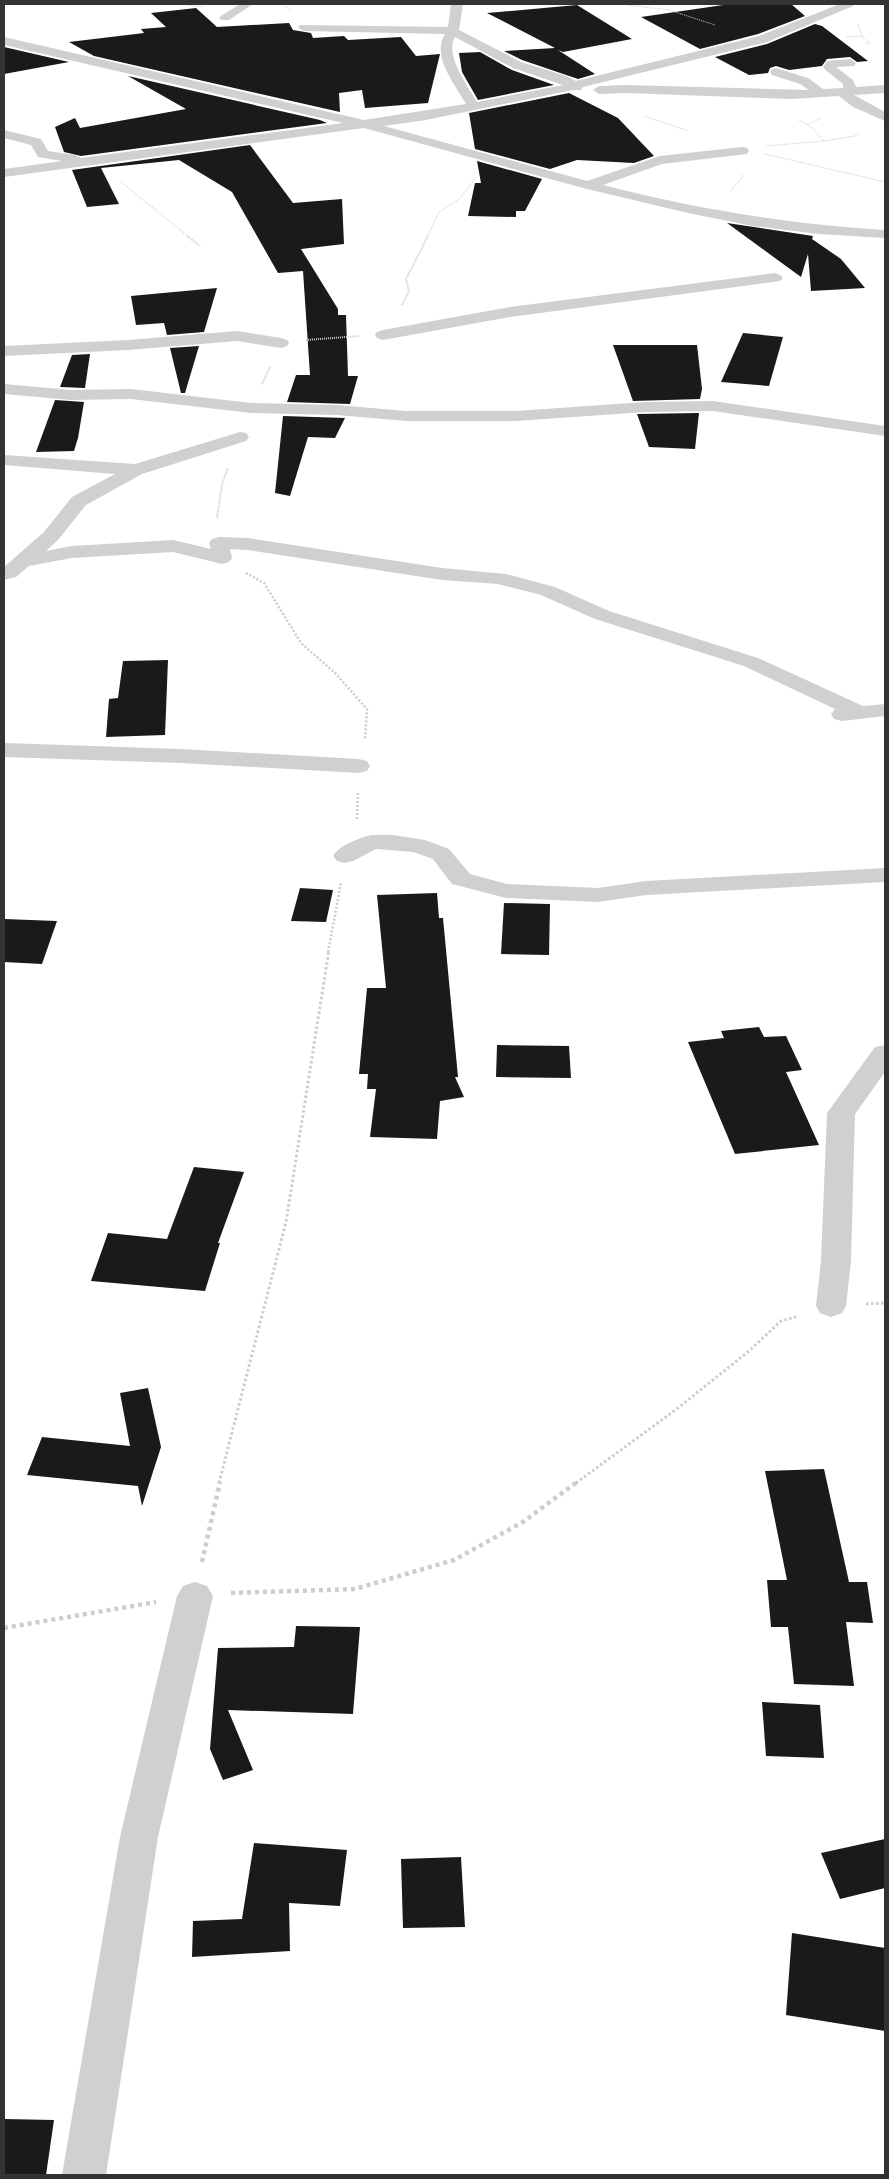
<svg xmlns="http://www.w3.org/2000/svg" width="889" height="2179" font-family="'Source Sans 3',sans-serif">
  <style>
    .building { fill: #1a1a1a }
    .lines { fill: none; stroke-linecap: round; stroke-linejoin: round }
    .path-far4 { stroke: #cdcdcd; stroke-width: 1; stroke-dasharray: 1 1; stroke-linecap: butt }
    .path-far3 { stroke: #cdcdcd; stroke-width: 2; stroke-dasharray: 1 1; stroke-linecap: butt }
    .path-far2 { stroke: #cdcdcd; stroke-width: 2.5; stroke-dasharray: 2 2; stroke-linecap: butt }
    .path-far1 { stroke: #cdcdcd; stroke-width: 3; stroke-dasharray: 2.5 2.5; stroke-linecap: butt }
    .path { stroke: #cdcdcd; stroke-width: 4.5; stroke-dasharray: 4 4; stroke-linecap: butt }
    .minor { fill: #d0d0d0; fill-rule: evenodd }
  </style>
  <rect width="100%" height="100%" fill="#fff"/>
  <!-- building -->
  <g class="building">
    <path d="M730,4H791L805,16L758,34L700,49L641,17Z"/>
    <path d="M577,5L632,39L563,52L558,50L595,74L578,79L522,60L504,51L555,48L487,13Z"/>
    <path d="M196,8L217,27L289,23L293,30L311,33L313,38L344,36L348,40L401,37L416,56L440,54L428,103L365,108L362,90L339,93L340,112L94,56L69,42L144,33L141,29L166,27L151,13Z"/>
    <path d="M815,24L822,26L868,61L857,62L850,57L827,59L822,66L789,70L776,66L770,68L768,73L749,75L715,57L767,44Z"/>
    <path d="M4,47L69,62L4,74Z"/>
    <path d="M480,52L512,70L554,85L478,100L462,72L459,53Z"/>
    <path d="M128,76L320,120L327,123L81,156L64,152L55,127L75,118L80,128L186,109Z"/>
    <path d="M569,93L618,118L654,156L634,163L577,160L550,169L475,149L469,113Z"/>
    <path d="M250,145L293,203L342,199L344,244L301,249L338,309V315H346L348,376H358L350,404L287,402L296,375H310L303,271L278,273L232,192L179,160L101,168L119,204L87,207L72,170Z"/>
    <path d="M477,161L542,179L525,211H516V217L468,216L475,183H481Z"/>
    <path d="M727,223L813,236L812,239L841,259L865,288L811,291L808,254L801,277Z"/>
    <path d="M217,288L204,332L167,335L164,323L136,325L131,296Z"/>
    <path d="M743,333L783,337L769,386L721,382Z"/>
    <path d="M613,345H697L702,389L700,399L633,401Z"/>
    <path d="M199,346L185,393H181L170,348Z"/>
    <path d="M90,354L85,388L60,387L72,355Z"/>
    <path d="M55,400L84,402L78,438L74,451L36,452Z"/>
    <path d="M699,413L695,449L649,447L637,414Z"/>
    <path d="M283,416L345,418L335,438L308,437L290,496L275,493Z"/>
    <path d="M168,660L165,735L106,737L109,699L118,698L123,661Z"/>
    <path d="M300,888L333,890L326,922L291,921Z"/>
    <path d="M437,893L439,918H443L458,1077H455L464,1097L440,1101L437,1139L370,1137L376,1089H367L368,1074H359L367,988H386L377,895Z"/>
    <path d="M504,903L550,904L549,955L501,954Z"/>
    <path d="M4,919L57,921L42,964L4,962Z"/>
    <path d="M759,1027L764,1037L786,1036L802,1070L786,1072L819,1145L735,1154L688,1042L724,1038L721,1031Z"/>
    <path d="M497,1045L569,1046L571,1078L496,1077Z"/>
    <path d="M194,1167L244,1172L218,1243H220L205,1291L91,1281L108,1233L167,1239Z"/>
    <path d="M148,1388L161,1447L142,1506L138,1486L27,1475L42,1437L130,1446L120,1393Z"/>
    <path d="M824,1469L849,1582H867L873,1623L846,1622L854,1686L794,1684L788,1627H771L767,1580H787L765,1471Z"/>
    <path d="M296,1626L360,1627L353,1714L228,1710L253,1770L223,1780L210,1749L218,1648L294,1647Z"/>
    <path d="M762,1702L820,1705L824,1758L766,1756Z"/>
    <path d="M885,1839V1888L840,1899L821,1853Z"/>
    <path d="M254,1843L347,1850L340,1906L289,1903L290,1951L192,1957L193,1921L242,1919Z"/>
    <path d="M461,1857L465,1927L403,1928L401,1859Z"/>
    <path d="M792,1933L885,1948V2031L786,2015Z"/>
    <path d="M4,2119L54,2120L46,2175H4Z"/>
  </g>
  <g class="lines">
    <!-- path-far4 -->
    <g class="path-far4">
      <path d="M177,4L204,7"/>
      <path d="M283,4L290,10"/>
      <path d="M619,4L669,10L715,25"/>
      <path d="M858,25L863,38L870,43L865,44"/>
      <path d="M847,37L863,36"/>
      <path d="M644,116L688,131"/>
      <path d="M807,125L821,118"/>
      <path d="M824,141L855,136L859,133"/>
      <path d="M766,146L824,141L810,126L799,120"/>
      <path d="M765,154L885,182"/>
      <path d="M121,182L189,237"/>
      <path d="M730,191L742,178V174"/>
      <path d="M427,237L439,212L459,199L475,179"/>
    </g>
    <!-- path-far3 -->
    <g class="path-far3">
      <path d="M187,236L200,246"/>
      <path d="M402,305L409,291L406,279L428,236"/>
      <path d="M306,340L360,336"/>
      <path d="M262,384L270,367"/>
      <path d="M217,518L222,484L228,468"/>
    </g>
    <!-- path-far2 -->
    <g class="path-far2">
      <path d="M246,573L264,583L301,643L336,674L367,709L365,740"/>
      <path d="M357,819L358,793"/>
      <path d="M328,952L341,883"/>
    </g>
    <!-- path-far1 -->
    <g class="path-far1">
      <path d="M866,1304L885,1303"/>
      <path d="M219,1483L286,1222L329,950"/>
      <path d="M576,1483L678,1408L749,1351L781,1321L799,1316"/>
    </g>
    <!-- path -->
    <g class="path">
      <path d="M202,1562L220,1482"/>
      <path d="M231,1593L355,1589L454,1560L523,1522L577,1482"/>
      <path d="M4,1628L156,1602"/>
    </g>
    <!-- minor -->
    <g class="minor">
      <path d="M240,4H253L229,20H221L219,18L221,16Z"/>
      <path d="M451,4H463L459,30L521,62L566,76L576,81L759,36L840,4H855L853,6L767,42L583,87L581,90H573L426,120L384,126L587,181L660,156L742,147L747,148L749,151L747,154L662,164L603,185C696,209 789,224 885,230V238L819,234L753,226L688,213L583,188L364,128L4,177V169L62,161L38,157L31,145L4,138V130L41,139L48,151L75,155L81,158L343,123L4,45V37L364,120L466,104C455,84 431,56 445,34L304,31L300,29L298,27L300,25L448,27ZM455,37L513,68L563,85L477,102C468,86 444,55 455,37Z"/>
      <path d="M850,59L856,63L854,66L836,67L853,80L856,87L885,85V93L854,95L885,112V121L853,107L839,96L792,99L626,93L599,94L593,90L599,86L626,85L809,90L800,84L772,75L770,72L772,69L776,68L808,78L823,89L843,88V84L823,68L827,61Z"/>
      <path d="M775,273L780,275L783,278L780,281L510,317L383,340L377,338L375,335L377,332L383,330L510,307Z"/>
      <path d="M237,331L281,338L287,340L289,343L287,346L281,348L237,341L128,350L4,356V346L128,340Z"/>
      <path d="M4,384L71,390L131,389L251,403L337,405L406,411H516L645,402L713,401L885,426V436L713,411L645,412L516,421H406L337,415L251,413L131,399L71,400L4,394Z"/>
      <path d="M240,432L246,433L249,437L246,441L142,474L86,505L58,540L46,551L72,546L173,540L211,549L209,543L212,539L219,537L248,538L442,568L506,574L555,587L609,611L758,658L863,706L885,704V716L842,721L834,719L831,714L835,709L744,666L595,619L541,595L498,584L442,580L248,550L230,549L232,558L229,562L222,564L173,552L72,558L29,566L16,577L4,580V567L44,532L72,497L115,474L4,465V455L135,464Z"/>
      <path d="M4,743L181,749L359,759L367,761L370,766L367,771L359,773L181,763L4,757Z"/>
      <path d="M372,835H393L425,840L449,849L470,874L507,884L598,888L646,881L885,868V882L646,895L598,902L506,898L452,884L433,859L413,852L376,849L353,861L345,863L337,861L333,856C340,845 359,838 372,835Z"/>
      <path d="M885,1045V1072L855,1114L851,1261L846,1306L842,1313L831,1317L820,1313L816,1306L821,1261L827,1113L875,1047Z"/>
      <path d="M195,1582L207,1586L213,1596L158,1837L106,2175H62L120,1837L177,1596L183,1586Z"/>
    </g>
  </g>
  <!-- border -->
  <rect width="889" height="2179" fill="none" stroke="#333333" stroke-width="10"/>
</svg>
